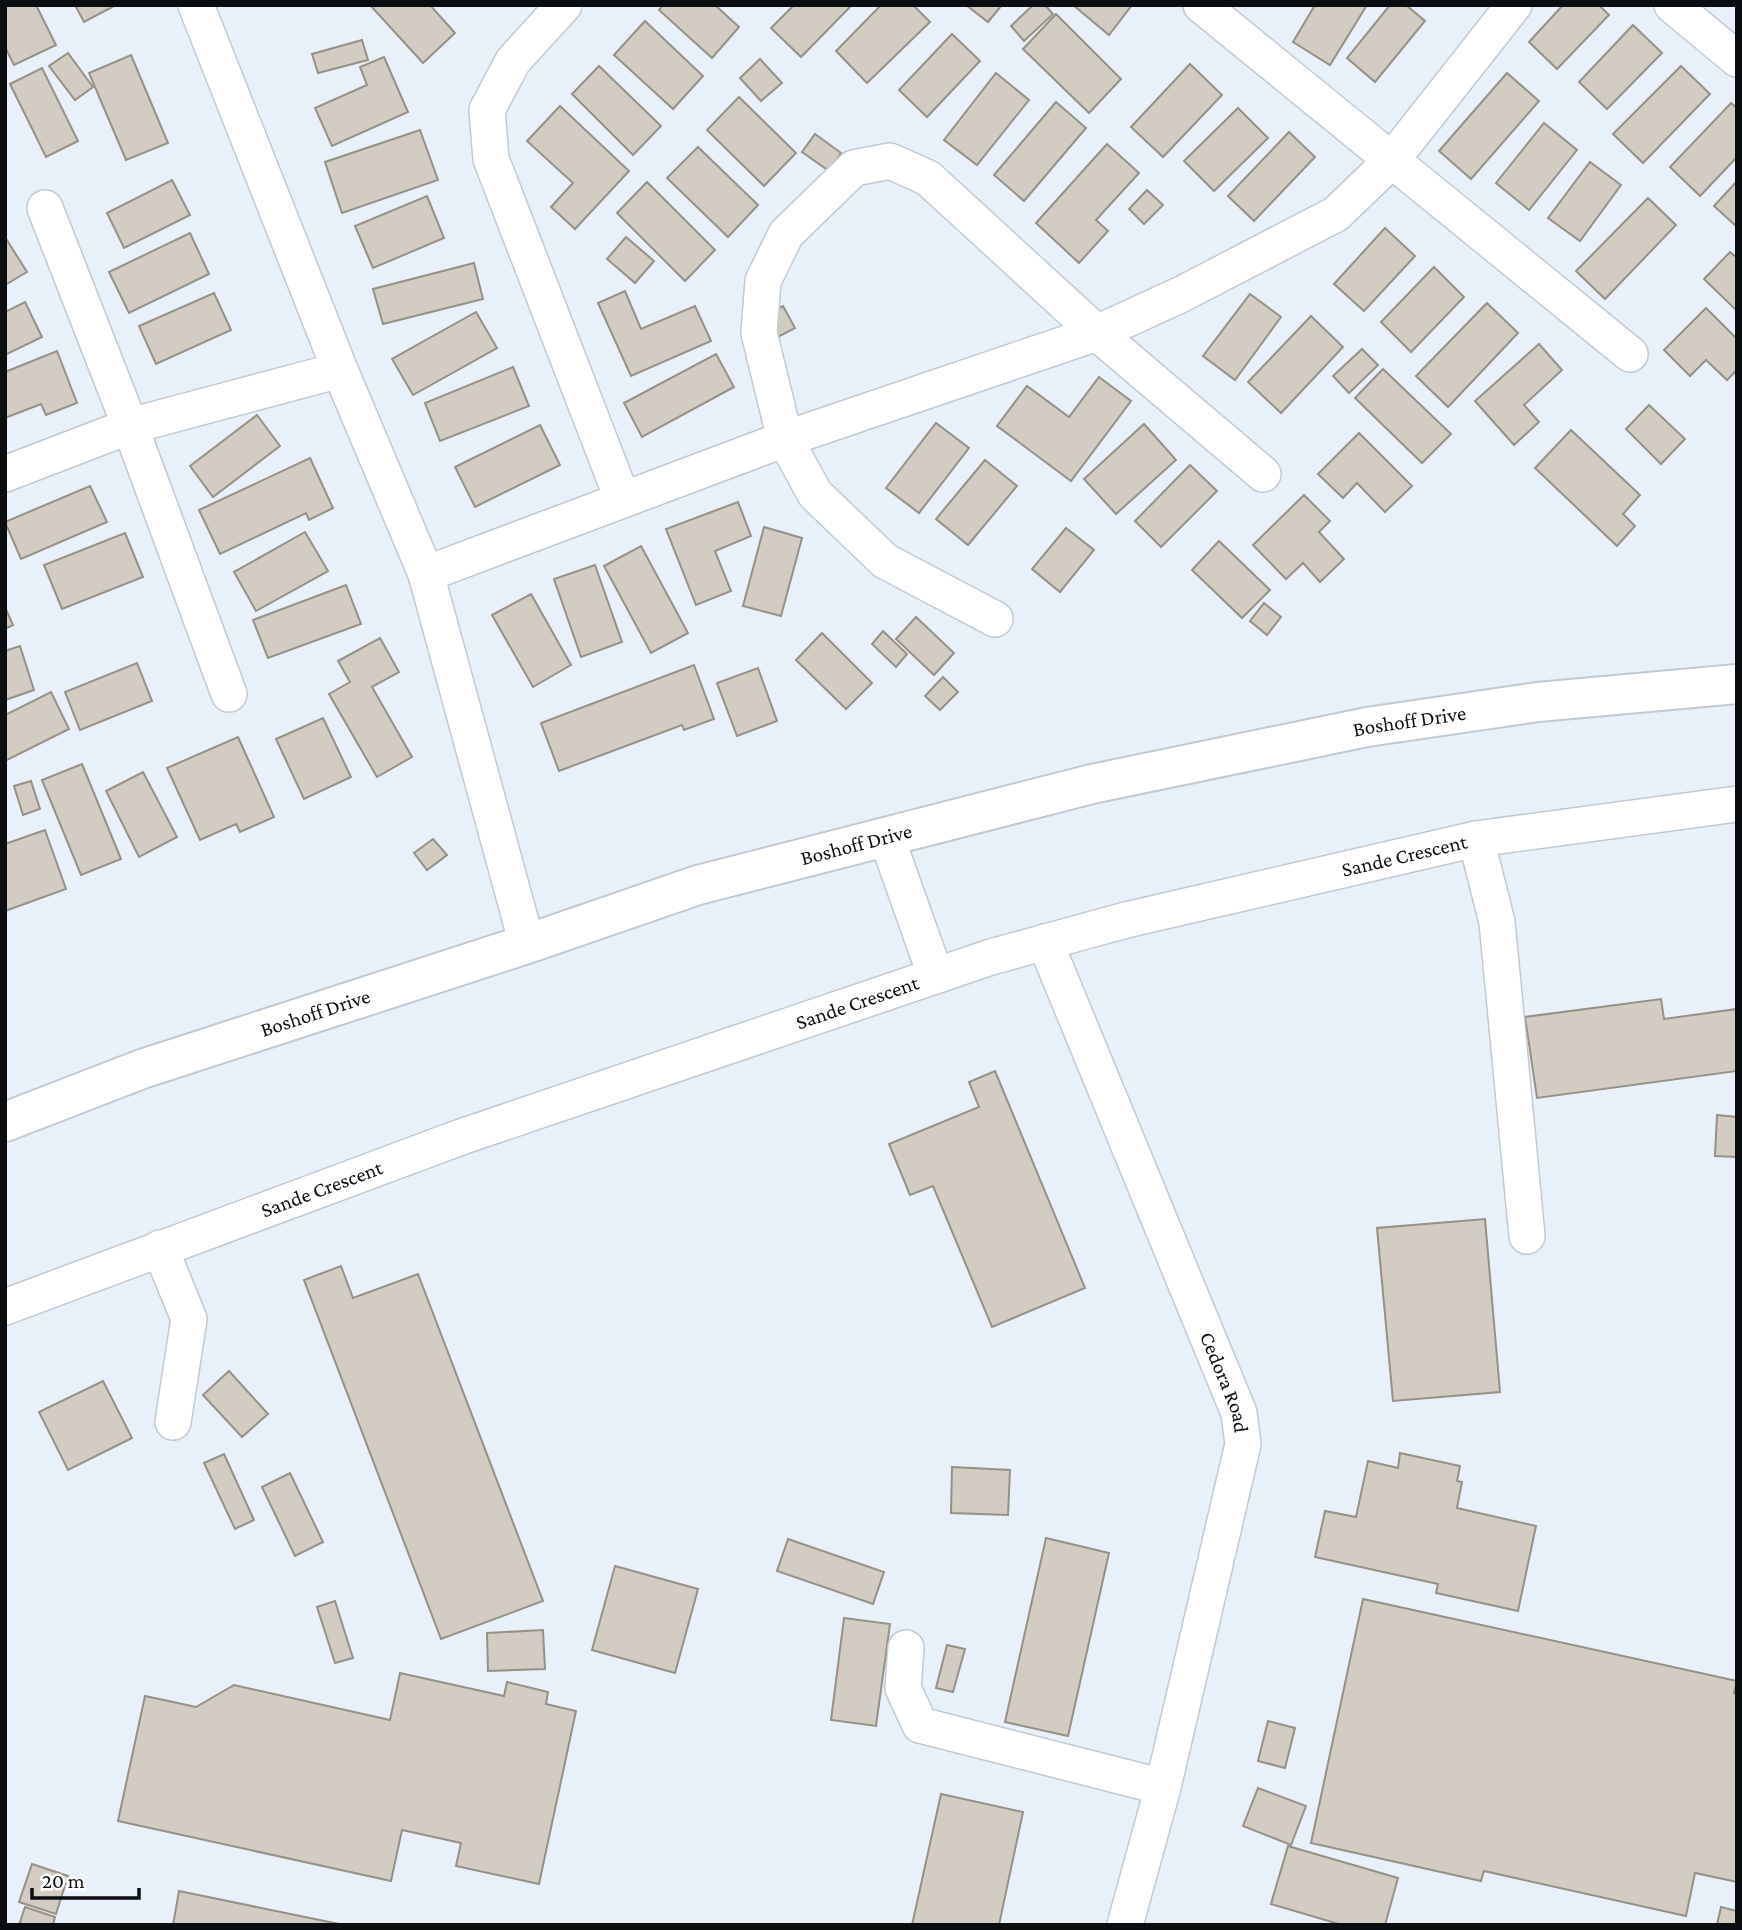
<svg xmlns="http://www.w3.org/2000/svg" width="1742" height="1930" font-family="'Crimson Pro',serif">
  <style>
    .building { fill: #d2ccc2; stroke: #969087; stroke-width: 2 }
    .lines { fill: none; stroke-linecap: round; stroke-linejoin: round }
    .minor-casing { stroke: #c1cad2; stroke-width: 38 }
    .major-casing { stroke: #c1cad2; stroke-width: 42 }
    .minor { stroke: #fff; stroke-width: 35 }
    .major { stroke: #fff; stroke-width: 38 }
    .labels { text-anchor: middle; stroke-width: 5; stroke-linejoin: round; paint-order: stroke }
    .street-label { font-size: 21px; fill: #0b0e11; stroke: #fff }
  </style>
  <rect width="100%" height="100%" fill="#e8f1fa"/>
  <!-- building -->
  <g class="building">
    <path d="M5,5H36L56,45L14,65L5,47Z"/>
    <path d="M75,5H116L84,22Z"/>
    <path d="M370,5H430L455,33L423,63Z"/>
    <path d="M663,5H715L739,27L712,58L659,10Z"/>
    <path d="M794,5H852L801,57L771,28Z"/>
    <path d="M881,5H913L930,22L867,83L836,51Z"/>
    <path d="M966,5H1002L988,22Z"/>
    <path d="M1033,5H1045L1053,14L1024,41L1011,26Z"/>
    <path d="M1073,5H1132L1109,35Z"/>
    <path d="M1315,5H1367L1330,65L1293,42Z"/>
    <path d="M1390,5H1406L1425,21L1375,82L1347,58Z"/>
    <path d="M1563,5H1599L1609,15L1557,69L1529,42Z"/>
    <path d="M1056,14L1121,79L1089,113L1023,49Z"/>
    <path d="M645,21L703,76L673,109L614,55Z"/>
    <path d="M1633,25L1662,53L1607,109L1579,82Z"/>
    <path d="M952,34L980,61L927,117L899,90Z"/>
    <path d="M362,40L368,60L318,73L312,54Z"/>
    <path d="M68,53L93,87L75,100L49,66Z"/>
    <path d="M131,55L168,143L126,160L89,73Z"/>
    <path d="M384,57L408,112L332,146L315,108L367,85L360,67Z"/>
    <path d="M760,59L782,83L761,101L740,78Z"/>
    <path d="M1190,64L1222,95L1163,157L1131,127Z"/>
    <path d="M599,66L661,126L633,155L572,94Z"/>
    <path d="M1681,66L1710,94L1643,163L1613,134Z"/>
    <path d="M42,68L78,141L46,157L10,84Z"/>
    <path d="M996,73L1029,100L977,165L944,140Z"/>
    <path d="M1507,73L1539,101L1471,179L1439,151Z"/>
    <path d="M739,97L796,153L764,186L707,130Z"/>
    <path d="M1056,102L1086,128L1024,201L994,175Z"/>
    <path d="M1731,103L1737,108V157L1700,196L1670,167Z"/>
    <path d="M560,106L629,171L575,229L551,207L573,183L527,141Z"/>
    <path d="M1238,108L1268,138L1214,191L1184,161Z"/>
    <path d="M1544,123L1577,150L1529,210L1496,183Z"/>
    <path d="M420,130L438,180L342,213L325,162Z"/>
    <path d="M1289,132L1315,157L1254,221L1228,196Z"/>
    <path d="M815,134L841,153L829,171L802,152Z"/>
    <path d="M1107,144L1139,173L1096,220L1108,231L1079,263L1036,223Z"/>
    <path d="M698,147L758,205L728,237L667,178Z"/>
    <path d="M1590,162L1621,185L1580,241L1548,218Z"/>
    <path d="M172,180L190,215L124,248L107,213Z"/>
    <path d="M1737,181V227L1714,206Z"/>
    <path d="M647,182L715,250L685,281L617,213Z"/>
    <path d="M1147,190L1163,205L1144,224L1129,209Z"/>
    <path d="M427,196L444,238L373,268L355,226Z"/>
    <path d="M1648,198L1676,225L1605,299L1576,271Z"/>
    <path d="M1385,228L1415,256L1364,311L1334,284Z"/>
    <path d="M190,233L209,274L129,313L109,272Z"/>
    <path d="M5,237L27,272L5,285Z"/>
    <path d="M626,237L654,261L635,283L607,259Z"/>
    <path d="M1730,252L1737,258V311L1704,279Z"/>
    <path d="M474,263L483,299L383,324L373,289Z"/>
    <path d="M1434,267L1464,297L1411,352L1381,322Z"/>
    <path d="M625,291L641,329L695,306L711,341L631,376L598,303Z"/>
    <path d="M214,293L231,330L156,364L139,326Z"/>
    <path d="M1250,294L1281,317L1235,380L1203,356Z"/>
    <path d="M25,302L42,337L5,355V312Z"/>
    <path d="M1487,303L1518,333L1448,407L1416,376Z"/>
    <path d="M783,306L795,328L778,337L766,315Z"/>
    <path d="M1706,308L1737,339V370L1727,380L1706,360L1690,376L1664,350Z"/>
    <path d="M476,312L497,348L413,395L392,359Z"/>
    <path d="M1311,316L1343,347L1281,413L1248,382Z"/>
    <path d="M1539,344L1562,370L1524,405L1539,422L1514,445L1475,401Z"/>
    <path d="M1362,349L1378,365L1349,393L1333,376Z"/>
    <path d="M57,351L77,403L46,415L41,404L5,418V372Z"/>
    <path d="M716,354L734,387L642,437L624,403Z"/>
    <path d="M513,367L529,406L440,441L425,403Z"/>
    <path d="M1383,369L1451,434L1422,463L1355,398Z"/>
    <path d="M1099,377L1131,401L1071,481L997,426L1027,386L1069,417Z"/>
    <path d="M1649,405L1685,439L1661,464L1626,429Z"/>
    <path d="M257,415L280,446L213,497L190,466Z"/>
    <path d="M936,423L969,448L919,513L886,488Z"/>
    <path d="M1144,424L1176,460L1116,514L1084,479Z"/>
    <path d="M540,425L560,465L475,507L455,467Z"/>
    <path d="M1571,430L1640,495L1623,514L1635,526L1617,546L1535,468Z"/>
    <path d="M1359,433L1412,486L1385,512L1357,483L1343,498L1318,474Z"/>
    <path d="M310,458L333,508L309,520L306,513L220,554L199,510Z"/>
    <path d="M985,460L1017,486L968,545L936,519Z"/>
    <path d="M1190,465L1217,491L1161,547L1135,521Z"/>
    <path d="M90,486L107,522L21,559L5,522Z"/>
    <path d="M1304,495L1330,521L1319,532L1344,559L1320,582L1303,563L1286,579L1253,545Z"/>
    <path d="M738,502L751,536L715,551L731,591L696,605L666,529Z"/>
    <path d="M764,527L802,538L781,616L743,606Z"/>
    <path d="M1066,528L1094,550L1060,592L1032,569Z"/>
    <path d="M305,532L328,571L256,611L234,572Z"/>
    <path d="M125,533L143,577L62,609L44,565Z"/>
    <path d="M1219,541L1270,590L1242,618L1192,570Z"/>
    <path d="M641,546L688,633L651,653L604,566Z"/>
    <path d="M595,565L622,642L581,657L554,579Z"/>
    <path d="M346,585L361,624L268,658L253,620Z"/>
    <path d="M531,594L571,665L533,687L492,615Z"/>
    <path d="M1264,603L1281,617L1267,635L1250,621Z"/>
    <path d="M5,607L13,625L5,629Z"/>
    <path d="M916,617L954,653L934,675L896,639Z"/>
    <path d="M883,631L907,654L896,667L872,644Z"/>
    <path d="M822,633L872,683L846,709L796,660Z"/>
    <path d="M380,638L399,672L372,687L412,757L377,777L329,694L350,682L338,661Z"/>
    <path d="M20,646L34,690L5,700V651Z"/>
    <path d="M137,663L152,701L80,730L65,692Z"/>
    <path d="M694,665L714,719L684,730L682,725L559,771L541,723Z"/>
    <path d="M758,668L777,721L737,736L717,683Z"/>
    <path d="M943,677L958,692L940,710L925,696Z"/>
    <path d="M51,692L69,729L5,761V715Z"/>
    <path d="M323,718L351,777L304,799L276,739Z"/>
    <path d="M238,737L274,817L240,832L236,824L200,840L167,768Z"/>
    <path d="M82,764L121,859L81,875L42,780Z"/>
    <path d="M143,772L177,837L139,857L106,791Z"/>
    <path d="M31,781L40,809L23,815L14,786Z"/>
    <path d="M45,830L66,889L5,911V844Z"/>
    <path d="M433,839L447,855L427,870L414,853Z"/>
    <path d="M1661,999L1664,1019L1737,1009V1071L1537,1098L1525,1017Z"/>
    <path d="M995,1071L1085,1288L992,1327L933,1186L910,1195L889,1144L979,1107L969,1082Z"/>
    <path d="M1717,1115L1737,1117V1157L1715,1156Z"/>
    <path d="M1485,1219L1500,1392L1393,1401L1377,1228Z"/>
    <path d="M341,1266L353,1298L418,1274L543,1601L441,1639L304,1280Z"/>
    <path d="M229,1371L268,1414L242,1437L203,1395Z"/>
    <path d="M103,1381L132,1438L68,1470L39,1412Z"/>
    <path d="M1400,1453L1460,1466L1457,1481L1462,1482L1457,1508L1536,1526L1518,1611L1436,1593L1438,1584L1315,1557L1325,1511L1356,1517L1368,1461L1398,1468Z"/>
    <path d="M224,1454L254,1520L235,1529L204,1463Z"/>
    <path d="M952,1467L1010,1470L1008,1515L951,1513Z"/>
    <path d="M290,1473L323,1542L295,1556L262,1487Z"/>
    <path d="M1046,1538L1109,1553L1068,1736L1005,1722Z"/>
    <path d="M788,1539L884,1572L873,1604L777,1571Z"/>
    <path d="M615,1566L698,1589L675,1673L592,1650Z"/>
    <path d="M1363,1599L1737,1681L1734,1693L1737,1694V1882L1695,1873L1686,1916L1484,1871L1481,1881L1311,1843Z"/>
    <path d="M335,1601L353,1658L335,1663L317,1607Z"/>
    <path d="M844,1618L890,1624L876,1726L831,1720Z"/>
    <path d="M543,1630L545,1669L488,1671L487,1633Z"/>
    <path d="M947,1645L965,1649L953,1692L936,1688Z"/>
    <path d="M400,1673L504,1696L507,1682L548,1692L546,1704L576,1711L539,1884L456,1866L461,1843L402,1830L391,1881L118,1821L145,1696L196,1707L234,1685L390,1720Z"/>
    <path d="M1268,1721L1295,1728L1285,1768L1258,1761Z"/>
    <path d="M1258,1788L1306,1806L1291,1845L1243,1826Z"/>
    <path d="M941,1794L1023,1812L999,1925H912Z"/>
    <path d="M1288,1846L1398,1878L1385,1925H1342L1271,1904Z"/>
    <path d="M32,1864L68,1876L56,1914L19,1902Z"/>
    <path d="M179,1891L344,1925H173Z"/>
    <path d="M25,1907L55,1917L53,1925H19Z"/>
    <path d="M1721,1907L1737,1911V1925H1717Z"/>
  </g>
  <g class="lines">
    <defs>
      <g id="minor">
        <path d="M196,5L340,370L426,574L527,944"/>
        <path d="M564,5L513,61L487,110L491,159L622,498"/>
        <path d="M1201,5L1630,354"/>
        <path d="M1672,5L1737,59"/>
        <path d="M45,208L130,426L229,694"/>
        <path d="M5,474L130,426L340,370"/>
        <path d="M426,574L785,439L1097,333L1182,294L1336,214L1391,161L1514,5"/>
        <path d="M995,619L885,561L815,494L785,439L759,333L763,281L786,234L854,168L890,161L928,178L1097,333L1263,474"/>
        <path d="M886,836L935,974"/>
        <path d="M1476,839L1497,922L1527,1236"/>
        <path id="s1" d="M1045,942L1239,1413L1243,1444L1163,1787L1125,1925"/>
        <path d="M160,1248L189,1319L173,1422"/>
        <path id="s2" d="M5,1307L461,1137L991,957L1126,920L1476,839L1737,804"/>
        <path d="M906,1648L903,1688L920,1725L1163,1787"/>
      </g>
      <g id="major">
        <path id="s3" d="M5,1122L142,1069L527,944L698,885L1092,784L1367,727L1538,702L1737,684"/>
      </g>
    </defs>
    <!-- minor casing -->
    <use href="#minor" class="minor-casing"/>
    <!-- major casing -->
    <use href="#major" class="major-casing"/>
    <!-- minor -->
    <use href="#minor" class="minor"/>
    <!-- major -->
    <use href="#major" class="major"/>
  </g>
  <g class="labels">
    <!-- street labels -->
    <g class="street-label">
      <text dy="7" stroke="none"><textPath href="#s3" startOffset="1463">Boshoff Drive</textPath></text>
      <text dy="7" stroke="none"><textPath href="#s3" startOffset="896">Boshoff Drive</textPath></text>
      <text dy="7" stroke="none"><textPath href="#s2" startOffset="1472">Sande Crescent</textPath></text>
      <text dy="7" stroke="none"><textPath href="#s2" startOffset="905">Sande Crescent</textPath></text>
      <text dy="7" stroke="none"><textPath href="#s3" startOffset="329">Boshoff Drive</textPath></text>
      <text dy="7" stroke="none"><textPath href="#s2" startOffset="338">Sande Crescent</textPath></text>
      <text dy="7" stroke="none"><textPath href="#s1" startOffset="476">Cedora Road</textPath></text>
    </g>
  </g>
  <!-- border -->
  <rect width="1742" height="1930" fill="none" stroke="#0b0e11" stroke-width="14"/>
  <!-- scale -->
  <path d="M32 1888v10h107v-10" fill="none" stroke="#0b0e11" stroke-width="3.5"/>
  <text x="42" y="1888" font-size="21" fill="#0b0e11" stroke="#ffffff" stroke-width="5" paint-order="stroke">20 m</text>
</svg>
